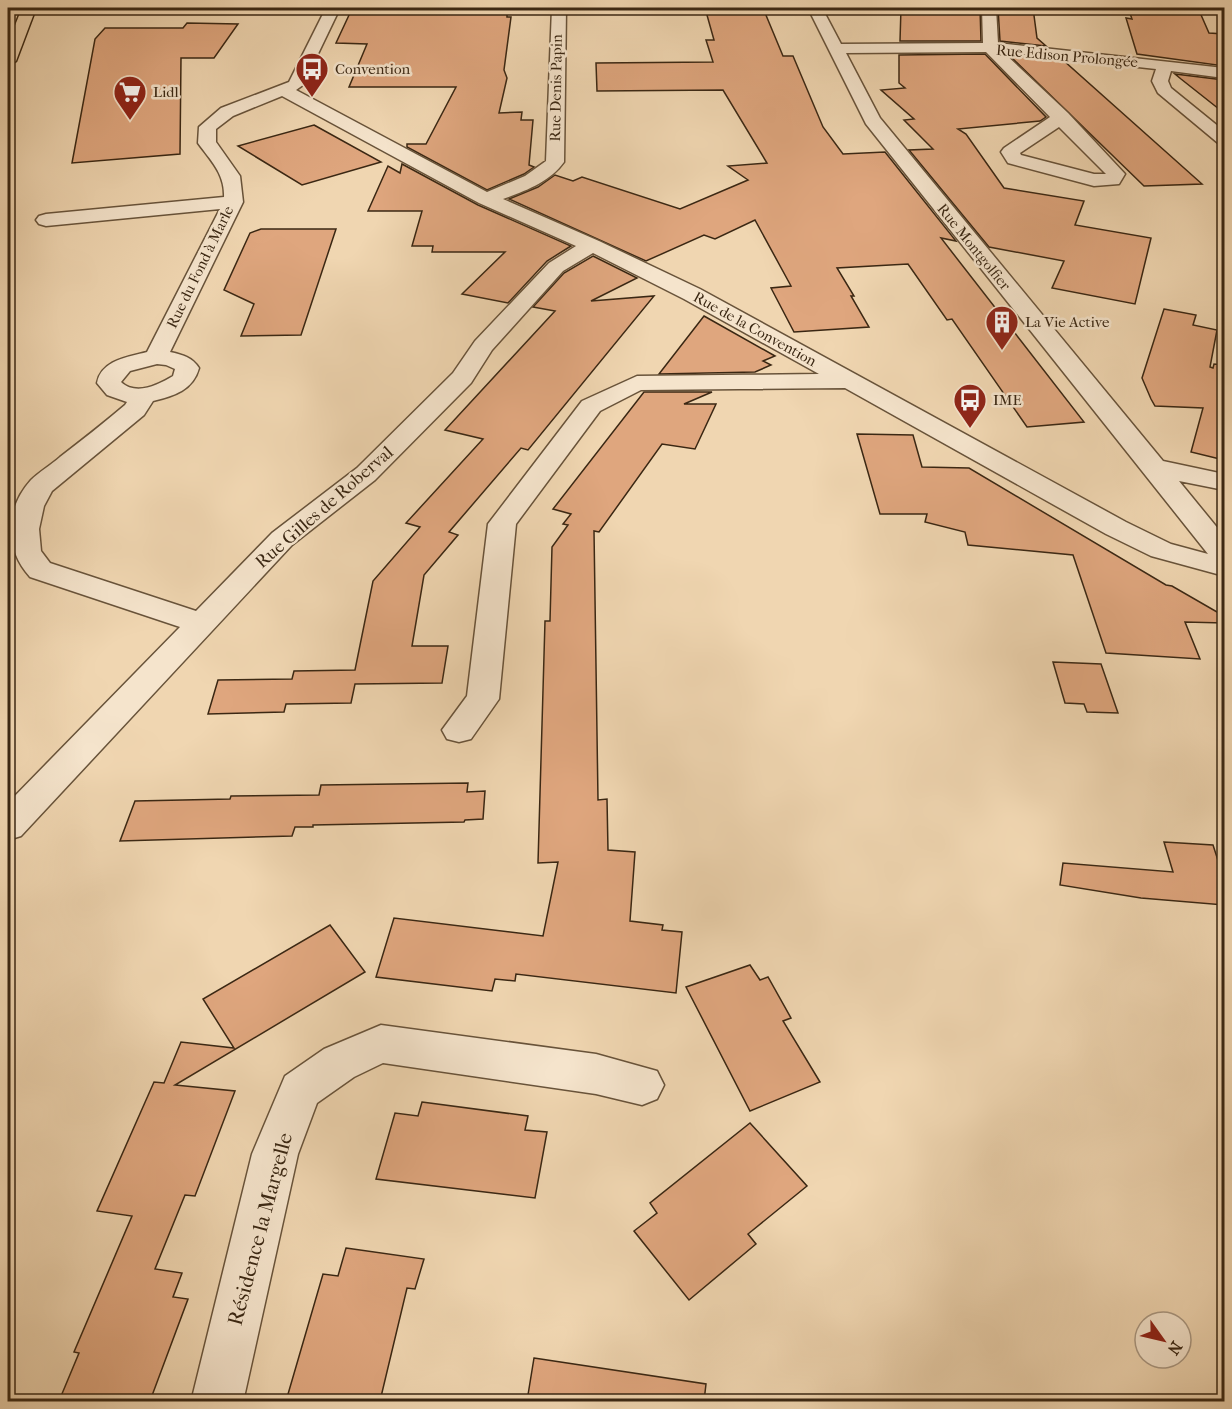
<svg xmlns="http://www.w3.org/2000/svg" width="1232" height="1409" font-family="'IM FELL French Canon',serif">
  <style>
    .building { fill: #dfa67e; stroke: #3a2713; stroke-width: 1.5 }
    .lines { fill: none; stroke-linecap: round; stroke-linejoin: round }
    .minor-casing { stroke: #68533a; stroke-width: 3 }
    .major-casing { stroke: #3a2713; stroke-width: 3 }
    .minor { fill: #f5e4cc; fill-rule: evenodd }
    .major { fill: #f0d6b1; fill-rule: evenodd }
    .labels { text-anchor: middle; stroke-width: 5; stroke-linejoin: round; paint-order: stroke }
    .far-street-label { font-size: 15px; fill: #3a2713; stroke: #f5e4cc }
    .far-poi-label { font-size: 15px; fill: #3a2713; stroke: #f5e4cc; text-anchor: start }
    .street-label { font-size: 18px; fill: #3a2713; stroke: #f5e4cc }
    .near-street-label { font-size: 21px; fill: #3a2713; stroke: #f5e4cc }
  </style>
  <rect width="100%" height="100%" fill="#f0d6b1"/>
  <filter id="stains"><feTurbulence type="fractalNoise" baseFrequency=".00333" numOctaves="4"/><feColorMatrix values="0 0 0 0 .2 0 0 0 0 .09 0 0 0 0 .02 0 0 0 .5 -.17"/></filter>
  <radialGradient id="worn" r=".72"><stop offset=".6" stop-color="#630" stop-opacity="0"/><stop offset="1" stop-color="#630" stop-opacity=".3"/></radialGradient>
  <!-- building -->
  <g class="building">
    <path d="M705,8H763L783,56H793L823,127L843,154L885,152L956,241L941,238L1084,422L1027,427L952,319L947,320L908,264L837,268L854,296H851L869,327L794,332L771,288L791,286L755,220L715,239L704,235L646,261L509,199L538,187L555,175L573,181L582,177L680,209L748,180L728,166L767,163L723,90L597,91L596,63L713,62L706,40H714Z"/>
    <path d="M901,8H980L981,41H900Z"/>
    <path d="M998,8H1033L1037,38L1046,46L1000,41Z"/>
    <path d="M1128,8H1198L1209,33L1224,34V66L1137,54L1126,18L1132,19Z"/>
    <path d="M507,11V17H511L504,70L507,78L499,113L522,112L521,120H533L529,165L534,167L524,174L487,190L407,147V144H426L456,87H349L367,44L336,43L350,13Z"/>
    <path d="M187,23L238,24L214,58H181L180,154L72,163L95,39L105,28H183Z"/>
    <path d="M985,54L1046,117L1040,121L958,129L966,134L1004,188L1084,201L1075,225L1151,238L1135,304L1052,288L1064,261L989,247L909,150L933,149L904,120L914,119L881,90L905,88L899,83V55Z"/>
    <path d="M1009,55L1064,61L1202,184L1144,186Z"/>
    <path d="M1175,74L1224,80V113L1181,79Z"/>
    <path d="M314,125L381,162L302,185L238,146Z"/>
    <path d="M402,164L478,205L571,246L547,261L508,303L462,294L505,252H432L433,246H412L422,211H368L388,166L400,173Z"/>
    <path d="M261,229H336L301,335L241,336L254,304L224,290L250,233Z"/>
    <path d="M593,256L637,278L591,301L654,296L528,450L521,448L449,532L458,535L424,575L412,646H448L442,683L355,684L351,703L286,704L284,712L208,714L218,680L292,679L294,671L355,670L373,581L420,527L406,523L483,439L445,430L555,311L533,307L564,273Z"/>
    <path d="M1164,309L1196,315L1193,325L1217,330L1210,367L1213,368L1214,364L1224,365V460L1191,452L1203,408L1155,406L1151,399L1142,378Z"/>
    <path d="M704,316L775,356L763,361L771,365L755,372L659,374Z"/>
    <path d="M644,392H712L684,404H716L695,449L662,444L599,532L594,531L598,800L607,799L608,850L635,852L630,921L663,925L662,930L682,932L676,993L516,974L515,981L495,979L492,991L376,977L394,918L543,936L558,862L538,863L545,621H550L552,547L568,525L563,524L571,514L553,509Z"/>
    <path d="M857,434L913,435L922,467L969,468L1166,585L1172,586L1224,616V623L1185,622L1200,659L1106,653L1073,555L968,545L965,532L925,522L927,514H880Z"/>
    <path d="M1053,662L1101,664L1118,713L1087,712L1084,704L1065,703Z"/>
    <path d="M468,783L467,792L485,791L483,819L465,820L464,822L313,825V827H295L292,836L120,841L135,801L230,799L231,796L319,795L321,785Z"/>
    <path d="M1164,842L1213,845L1224,879V905L1141,898L1060,885L1063,863L1173,872Z"/>
    <path d="M330,925L365,972L175,1085L235,1091L195,1196L185,1195L155,1269L182,1273L173,1297L188,1299L150,1401H59L79,1353L74,1352L132,1216L97,1211L154,1082L164,1083L181,1042L234,1048L203,999Z"/>
    <path d="M750,965L760,980L768,977L791,1018L783,1021L820,1082L750,1111L686,987Z"/>
    <path d="M422,1102L528,1116L525,1130L547,1132L535,1198L376,1179L395,1113L418,1116Z"/>
    <path d="M750,1123L807,1186L748,1234L756,1244L689,1300L634,1231L657,1213L650,1203Z"/>
    <path d="M346,1248L424,1259L415,1289L407,1288L380,1401H286L323,1274L338,1276Z"/>
    <path d="M534,1358L706,1384L704,1401H527Z"/>
  </g>
  <g class="lines">
    <defs>
      <g id="minor">
        <path d="M326,8H340L303,85L296,90L487,192L525,176L546,161L552,8H566L564,162C550,182 525,191 503,199L599,241L700,289L1126,522L1171,544L1208,554L866,124L808,8H822L841,44L983,43L982,8H996L998,43L1224,68V78L1171,71L1168,81L1171,88L1224,131V144L1218,143L1158,93L1152,81L1156,69L1003,52L1068,113L1125,174L1119,184L1094,186L1008,163L1001,152L1004,148L1050,117L986,52L846,53L880,118L1163,461L1224,474V490L1179,481L1224,536V574H1217L1151,556L1106,534L845,388L641,390L600,411L516,524L499,699L471,739L459,742L447,739L442,730L467,696L488,524L582,401L637,376L819,374L684,299L593,253L563,271L492,350L471,383L375,480L292,545L21,836L8,840V803L180,627L30,577C4,548 5,509 31,480C39,472 51,465 60,457C82,440 104,423 125,405L127,402L107,395L97,383C101,360 128,357 147,352L220,209L46,226L39,224L36,220L39,216L46,214L224,197C225,174 211,161 198,143L199,127L221,108L289,82ZM282,96L479,203L576,246L549,263L475,341L453,373L357,468L272,533L196,611L50,563L41,551L39,529L44,506L52,491L144,415L153,401C174,396 193,390 199,368C192,357 183,355 170,352L243,202L240,176L216,142V129L233,116ZM1059,127L1106,174H1094L1021,155L1020,153ZM157,364L166,365L175,369L173,376C158,385 136,396 121,382L130,371Z"/>
        <path d="M381,1025L596,1054L657,1071L664,1085L657,1099L642,1105L596,1094L383,1063L354,1077L317,1103L298,1154L243,1402H191L252,1154L285,1076L324,1049Z"/>
      </g>
      <path id="major" d="M22,8H36L16,61L8,66V43Z"/>
    </defs>
    <!-- minor casing -->
    <use href="#minor" class="minor-casing"/>
    <!-- major casing -->
    <use href="#major" class="major-casing"/>
    <!-- minor -->
    <use href="#minor" class="minor"/>
    <!-- major -->
    <use href="#major" class="major"/>
  </g>
  <!-- icons -->
  <defs>
    <symbol id="bus-pin" viewBox="-11 -11 22 30"><path d="M0 17L-7.5 6A9.5 9.5 0 1 1 7.5 6Z" fill="#8f2418" stroke="#f5e4cc"/><path d="M-5-6H5V4H4V6H2V4H-2V6H-4V4H-5ZM-3.5-4V0h7V-4ZM-3.5 1.2v1.5H-2V1.2ZM2 1.2v1.5H3.5V1.2Z" fill="#fff"/></symbol>
    <symbol id="supermarket-pin" viewBox="-11 -11 22 30"><path d="M0 17L-7.5 6A9.5 9.5 0 1 1 7.5 6Z" fill="#8f2418" stroke="#f5e4cc"/><path d="M-6-5.5h2.5l.6 2H6L4.5 2H-2.5L-4.4-4H-6ZM-1.5 3.2a1.3 1.3 0 1 0 .1 0ZM3 3.2a1.3 1.3 0 1 0 .1 0Z" fill="#fff"/></symbol>
    <symbol id="building-pin" viewBox="-11 -11 22 30"><path d="M0 17L-7.5 6A9.5 9.5 0 1 1 7.5 6Z" fill="#8f2418" stroke="#f5e4cc"/><path d="M-4-6H4V6H1V3H-1V6H-4ZM-2.5-4.3h1.7v1.8h-1.7ZM.8-4.3h1.7v1.8H.8ZM-2.5-1h1.7V.8h-1.7ZM.8-1h1.7V.8H.8Z" fill="#fff"/></symbol>
  </defs>
  <g fill-rule="evenodd">
    <use href="#bus-pin" x="293" y="50" width="38" height="52"/>
    <use href="#supermarket-pin" x="111" y="73" width="38" height="52"/>
    <use href="#building-pin" x="983" y="303" width="38" height="52"/>
    <use href="#bus-pin" x="951" y="381" width="38" height="52"/>
  </g>
  <g class="labels">
    <!-- far-street labels -->
    <g class="far-street-label">
      <text transform="translate(1067 56) rotate(5)" y="5">Rue Edison Prolongée</text>
      <text transform="translate(556 88) rotate(-89)" y="5">Rue Denis Papin</text>
      <text transform="translate(974 247) rotate(51)" y="5">Rue Montgolfier</text>
      <text transform="translate(200 267) rotate(-64)" y="5">Rue du Fond à Marle</text>
      <text transform="translate(755 329) rotate(29)" y="5">Rue de la Convention</text>
    </g>
    <!-- far-poi labels -->
    <g class="far-poi-label">
      <text x="335" y="74">Convention</text>
      <text x="153" y="97">Lidl</text>
      <text x="1025" y="327">La Vie Active</text>
      <text x="993" y="405">IME</text>
    </g>
    <!-- street labels -->
    <g class="street-label">
      <text transform="translate(324 507) rotate(-41)" y="6">Rue Gilles de Roberval</text>
    </g>
    <!-- near-street labels -->
    <g class="near-street-label">
      <text transform="translate(260 1229) rotate(-75)" y="7">Résidence la Margelle</text>
    </g>
  </g>
  <!-- margin -->
  <rect width="1232" height="1409" fill="none" stroke="#f0d6b1" stroke-width="30"/>
  <rect x="9" y="9" width="1214" height="1391" fill="none" stroke="#3a2713" stroke-width="3"/>
  <rect x="15" y="15" width="1202" height="1379" fill="none" stroke="#3a2713" stroke-width="1.5"/>
  <!-- north arrow -->
  <g transform="translate(1163 1340) rotate(124)"><circle r="28" fill="#f5e4cc" stroke="#aa9882" stroke-width="1.5"/>
  <path d="M0-4.5L10 22L0 15L-10 22Z" fill="#8f2418"/>
  <text y="-9" font-size="16" font-weight="bold" text-anchor="middle" fill="#3a2713">N</text>
  </g>
  <rect width="100%" height="100%" filter="url(#stains)"/>
  <rect width="100%" height="100%" fill="url(#worn)"/>
</svg>
